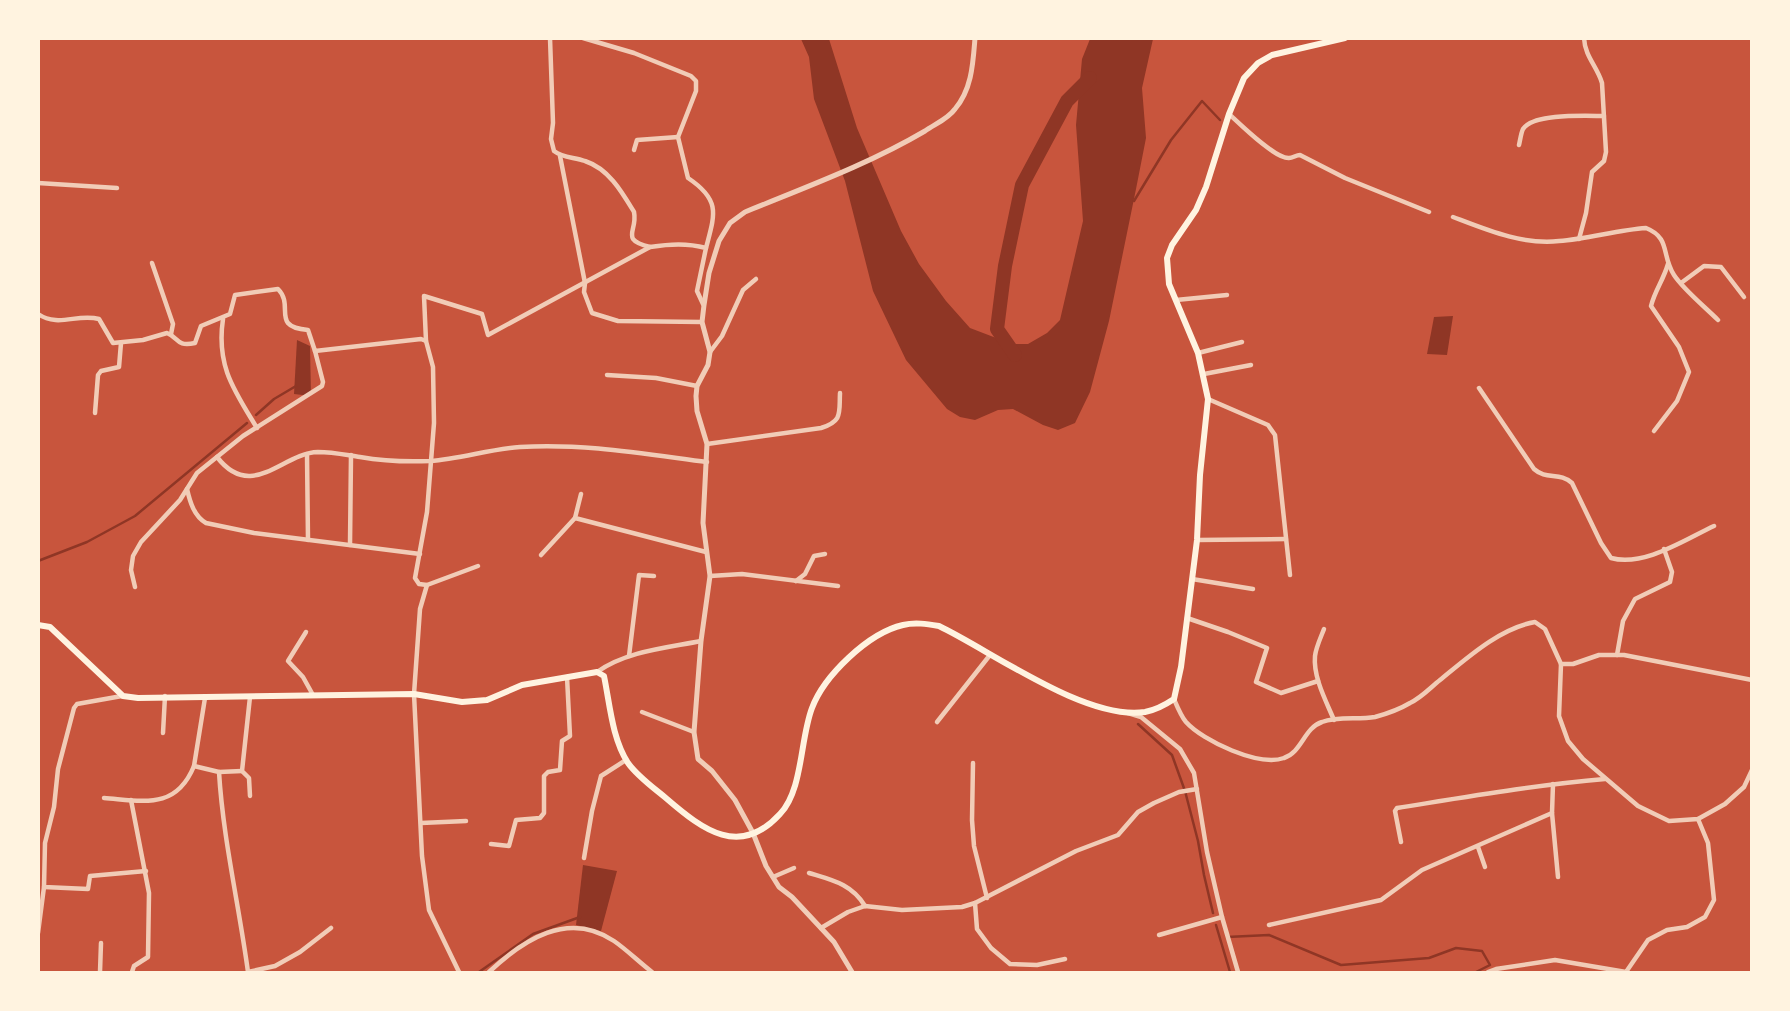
<svg xmlns="http://www.w3.org/2000/svg" width="1790" height="1011" font-family="Georgia,serif">
  <style>
    .water { fill: #8f3625 }
    .lines { fill: none; stroke-linecap: round; stroke-linejoin: round }
    .stream { stroke: #8f3625; stroke-width: 2.5 }
    .river { stroke: #8f3625; stroke-width: 14 }
    .minor { stroke: #f1ccb7; stroke-width: 4.5 }
    .tertiary { stroke: #f1ccb7; stroke-width: 5 }
    .secondary { stroke: #fff3e0; stroke-width: 6 }
  </style>
  <rect width="100%" height="100%" fill="#c8553d"/>
  <!-- water -->
  <g class="water">
    <path d="M801,39H829L857,128L901,231L919,264L946,301L970,328L1012,344H1028L1047,333L1060,320L1083,221L1076,125L1082,59L1090,39H1153L1142,88L1146,138L1136,189L1109,321L1090,392L1075,423L1058,430L1043,425L1013,409L998,410L975,420L960,417L947,409L906,360L873,291L845,181L814,99L809,57Z"/>
    <path d="M1453,316L1447,355L1427,354L1434,317Z"/>
    <path d="M297,340L310,346L311,396L294,394Z"/>
    <path d="M583,865L617,871L601,931L576,925Z"/>
  </g>
  <g class="lines">
    <!-- stream -->
    <g class="stream">
      <path d="M1134,201L1171,140L1202,101L1220,120"/>
      <path d="M256,415L274,399L296,386"/>
      <path d="M38,561L87,542L135,516L247,423"/>
      <path d="M1138,724L1172,755L1185,791L1198,841L1204,875L1213,913"/>
      <path d="M1216,925L1230,972"/>
      <path d="M1227,937L1269,935L1341,965L1429,958L1456,948L1482,951L1490,965L1476,972"/>
      <path d="M479,972L533,934L580,917"/>
    </g>
    <!-- river -->
    <path class="river" d="M1015,355L997,329L1005,266L1022,185L1067,101L1090,78"/>
    <!-- minor -->
    <g class="minor">
      <path d="M550,38L553,123L551,139L554,151C563,158 574,157 585,161C609,169 622,192 634,212C638,232 619,239 650,247"/>
      <path d="M583,38L634,53L691,76L696,81V91L678,137L688,178C721,200 715,214 706,248"/>
      <path d="M1229,114C1239,123 1275,159 1289,158C1293,158 1296,155 1300,155L1345,178L1429,212"/>
      <path d="M1519,145C1520,141 1521,133 1523,129C1533,113 1587,116 1604,116"/>
      <path d="M634,150L637,140L678,137"/>
      <path d="M560,156L585,283L584,292L592,313L618,321L702,322"/>
      <path d="M38,183L117,188"/>
      <path d="M1453,217C1487,230 1522,245 1559,241C1588,239 1617,230 1646,228C1671,238 1661,255 1674,275C1683,289 1705,307 1718,320"/>
      <path d="M1579,239L1586,213L1592,172L1604,161L1606,152L1602,83C1597,66 1585,57 1584,38"/>
      <path d="M152,263L173,324L171,334"/>
      <path d="M1681,283L1704,266L1721,267L1744,297"/>
      <path d="M1176,300L1227,295"/>
      <path d="M38,314C59,328 77,313 99,319L113,343L143,340L167,333C179,338 176,347 195,343L201,326L230,314L235,295L278,289C295,306 270,327 308,330L315,351L421,339L426,341L433,367L434,423L427,512L415,578L419,584L427,585L420,609L414,694L422,856L429,910L459,972"/>
      <path d="M223,319C216,366 234,390 257,428"/>
      <path d="M426,341L424,296L482,314L488,335L650,247C670,244 687,243 706,248L697,291L703,304"/>
      <path d="M710,352L722,336L743,290L756,279"/>
      <path d="M1198,353L1242,342"/>
      <path d="M1204,374L1251,365"/>
      <path d="M607,375L656,378L697,386"/>
      <path d="M1479,388L1534,469C1546,480 1560,472 1572,483L1601,543L1611,558C1644,567 1684,540 1714,526"/>
      <path d="M1208,399L1268,425L1275,435L1290,575"/>
      <path d="M95,413L98,375L101,371L119,367L121,343"/>
      <path d="M1654,431L1677,401L1689,372L1679,347L1651,306C1655,290 1663,281 1668,264"/>
      <path d="M707,444L821,428C843,421 839,413 840,393"/>
      <path d="M307,454L308,540"/>
      <path d="M217,457C252,502 282,453 318,452C333,452 346,455 360,457C383,461 407,462 430,461C460,459 490,449 520,447C582,443 645,454 707,462"/>
      <path d="M187,489C190,502 194,516 206,523L254,533L420,554"/>
      <path d="M581,494L575,518L706,552"/>
      <path d="M1197,540L1286,539"/>
      <path d="M350,545L351,455"/>
      <path d="M541,555L575,518"/>
      <path d="M710,576L742,574L838,586"/>
      <path d="M1192,579L1253,589"/>
      <path d="M796,581L805,574L814,556L825,554"/>
      <path d="M427,585L478,566"/>
      <path d="M135,587L131,570L133,556L141,542L180,500L197,473L243,436L322,386L323,382L315,351"/>
      <path d="M1187,618L1228,632L1267,648L1256,682L1281,693L1318,681"/>
      <path d="M1324,629C1321,637 1316,647 1315,656C1313,677 1326,701 1334,720"/>
      <path d="M306,632L288,661L303,677L313,695"/>
      <path d="M1617,655L1623,621L1635,599L1670,582L1672,572L1664,549"/>
      <path d="M629,656L639,575L654,576"/>
      <path d="M1561,664L1559,716L1568,741L1583,759L1638,806L1669,821L1698,819L1725,804L1744,787L1752,770"/>
      <path d="M597,672C627,651 666,648 701,641"/>
      <path d="M122,696L77,704L74,708L58,769L54,807L45,843L44,887L88,889L90,876L146,871"/>
      <path d="M250,697L242,771L249,778L250,796"/>
      <path d="M205,698L194,766L219,772C223,839 239,905 248,972"/>
      <path d="M1174,699C1177,706 1181,716 1186,722C1203,741 1259,767 1284,758C1302,752 1304,728 1322,722C1338,716 1358,720 1375,717C1386,714 1400,709 1410,703C1421,698 1430,688 1440,680C1467,658 1500,628 1535,622L1545,629L1561,664H1573L1599,655H1624L1752,680"/>
      <path d="M642,712L694,732"/>
      <path d="M1128,713L1141,717L1180,749L1194,773L1207,852L1222,917L1238,972"/>
      <path d="M937,722L990,655"/>
      <path d="M163,733L165,696"/>
      <path d="M973,763L972,820L974,846L987,898"/>
      <path d="M219,772L242,771"/>
      <path d="M104,798C144,801 176,810 194,766"/>
      <path d="M131,800L149,893L148,957L134,966L132,972"/>
      <path d="M1552,813L1553,784"/>
      <path d="M421,823L466,821"/>
      <path d="M1401,842L1395,811L1397,808C1466,797 1535,785 1605,779"/>
      <path d="M491,844L509,846L516,820L540,818L544,813V776L548,772L560,770L562,741L570,736L567,677"/>
      <path d="M1478,847L1485,867"/>
      <path d="M584,858L592,811L601,776L626,760"/>
      <path d="M809,873C832,880 852,884 865,906"/>
      <path d="M773,877L794,868"/>
      <path d="M975,903L977,929L991,948L1010,964L1037,965L1065,959"/>
      <path d="M1269,925L1381,900L1422,870L1552,813L1558,877"/>
      <path d="M821,928L848,912L865,906L902,910L962,907L975,903L1076,851L1118,835L1138,812L1154,803L1179,792L1197,789"/>
      <path d="M38,933L44,887"/>
      <path d="M1159,935L1222,917"/>
      <path d="M100,972L101,943"/>
      <path d="M248,972L275,966L300,952L331,928"/>
      <path d="M489,972C523,940 568,910 614,941C627,950 639,962 652,972"/>
      <path d="M1488,972L1496,969L1555,960L1626,972L1648,940L1667,930L1687,927L1705,917L1714,900L1708,843L1698,819"/>
    </g>
    <!-- tertiary -->
    <path class="tertiary" d="M852,972L834,942L792,897L779,887L766,866L753,833L735,800L712,771L698,759L694,732L701,641L710,576L703,523L707,444L697,411L696,396L697,386L708,365L710,352L702,322L704,305L709,273L719,241L730,223L745,212C806,187 869,164 925,131C935,124 948,119 955,109C972,89 973,63 975,38"/>
    <!-- secondary -->
    <path class="secondary" d="M38,625L50,627L123,696L138,698L414,694L462,702L487,700L522,685L597,672L604,676C610,705 612,738 628,763C638,777 654,788 667,799C703,830 740,858 780,814C803,790 800,739 812,708C824,676 868,633 903,625C915,622 927,624 939,626C993,652 1086,721 1145,712C1156,710 1165,705 1174,699L1181,667L1197,540L1200,475L1208,399L1198,353L1169,284L1167,258L1172,245L1196,210L1206,187L1229,114L1244,78L1258,63L1272,55L1345,38"/>
  </g>
  <!-- border -->
  <rect width="1790" height="1011" fill="none" stroke="#fff3e0" stroke-width="80"/>
</svg>
